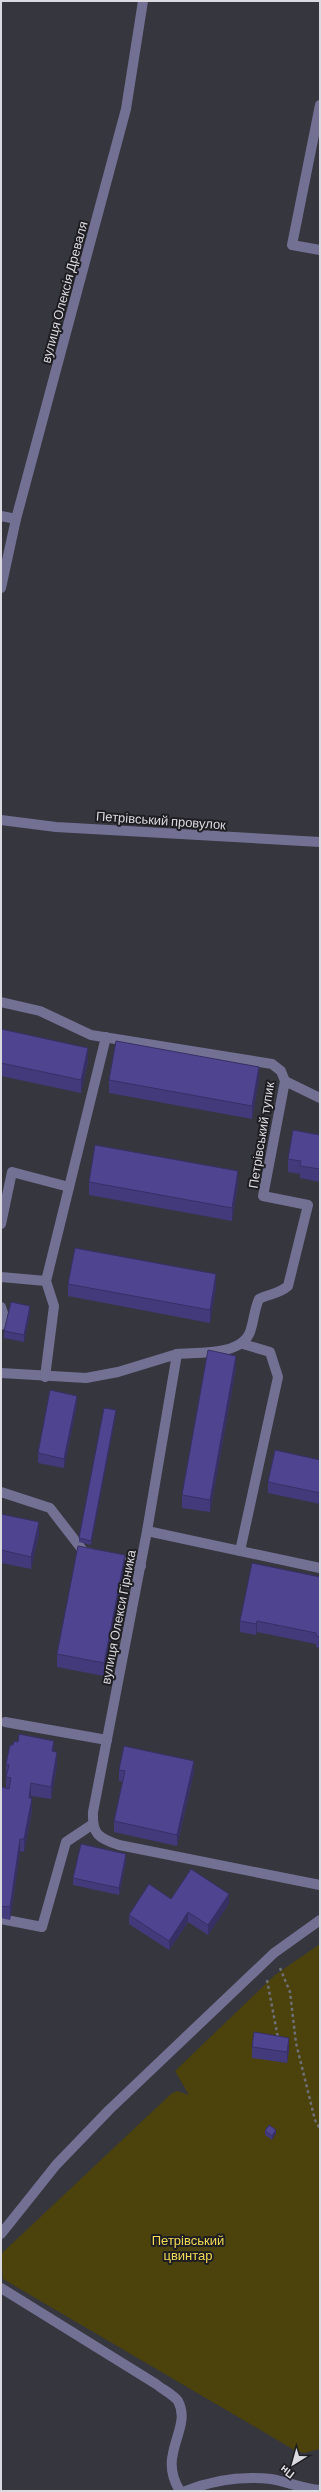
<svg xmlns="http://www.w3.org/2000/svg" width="321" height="2492" font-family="Barlow,sans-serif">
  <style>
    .green { fill: #4b420c }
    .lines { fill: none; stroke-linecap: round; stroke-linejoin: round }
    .path { stroke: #6f6f77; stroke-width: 2.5; stroke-dasharray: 3 3; stroke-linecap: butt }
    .minor { stroke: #727194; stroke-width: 10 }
    .wall { fill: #433a7c }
    .shaded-wall { fill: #373065 }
    .building { fill: #4e4490; stroke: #373065 }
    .labels { text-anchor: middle; stroke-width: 4; stroke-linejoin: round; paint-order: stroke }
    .street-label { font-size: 13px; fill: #dadae0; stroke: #1e1e22 }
    .park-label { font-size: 13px; fill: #f2da56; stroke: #1e1e22 }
  </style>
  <rect width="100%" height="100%" fill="#36363f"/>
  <!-- green -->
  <path class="green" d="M320,1944V2449L304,2453L296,2451L3,2279L1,2254L171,2094L177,2091L189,2095L175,2071L275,1975Z"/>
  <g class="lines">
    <!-- path -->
    <g class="path">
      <path d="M280,1968L290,1992L296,2043L315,2120L320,2129"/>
      <path d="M267,1980L278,2038"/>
    </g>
    <!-- minor -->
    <g class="minor">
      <path d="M320,105L292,245L320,250"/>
      <path d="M1,516L16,519"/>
      <path d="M1,588L16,519L126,109L143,1"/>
      <path d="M1,820L56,827L320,842"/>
      <path d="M1,1002L40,1011L91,1035L272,1064L281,1071L285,1081L263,1196L308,1205L288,1286C279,1294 269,1294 259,1299C254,1310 254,1321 250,1332C241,1356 198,1352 177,1354"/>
      <path d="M285,1081L320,1098"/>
      <path d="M1,1224L12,1172L69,1187"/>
      <path d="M1,1277L46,1281"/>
      <path d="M1,1307L3,1313L1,1325"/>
      <path d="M1,1373L86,1378L118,1372L177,1354L147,1531L93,1812C92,1834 98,1838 119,1845L320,1885"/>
      <path d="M45,1377L54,1306L46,1281L106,1037"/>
      <path d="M1,1492L50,1508L84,1552L90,1553"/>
      <path d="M147,1531L320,1568"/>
      <path d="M240,1551L278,1377L270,1352L243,1344"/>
      <path d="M112,1559L141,1566"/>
      <path d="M5,1722L107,1740"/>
      <path d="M1,1919L42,1927L66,1842L93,1824"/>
      <path d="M1,2234L56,2165L109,2110L274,1953L320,1920"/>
      <path d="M1,2288L156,2384C162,2389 174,2395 178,2401C193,2429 156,2454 180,2491"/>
      <path d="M186,2491C213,2480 242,2476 271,2479C288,2482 304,2489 320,2490"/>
    </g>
  </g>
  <!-- wall -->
  <g class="wall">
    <path d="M1,1029L88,1061L81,1093L1,1076Z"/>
    <path d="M109,1080H259L252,1119L109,1093Z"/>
    <path d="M320,1135V1182L300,1178V1174L288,1172V1159Z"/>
    <path d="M89,1182L238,1184L232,1221L89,1195Z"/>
    <path d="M68,1284L216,1287L210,1323L68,1296Z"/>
    <path d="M30,1313L24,1342L4,1338V1331Z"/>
    <path d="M236,1368L210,1512L182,1508V1495Z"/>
    <path d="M77,1405L64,1468L38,1463V1453Z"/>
    <path d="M116,1414L91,1545L79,1542V1538Z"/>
    <path d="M320,1460V1504L268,1493V1482Z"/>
    <path d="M1,1514L39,1534L31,1569L1,1563Z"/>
    <path d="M125,1568L104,1676L57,1667V1654Z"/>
    <path d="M320,1577V1648L316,1647V1644L257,1632L256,1635L240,1632V1621Z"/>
    <path d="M54,1752L57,1765L51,1799L31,1796V1798L32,1811L24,1852L20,1851L10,1920L1,1918V1787L6,1788V1764Z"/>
    <path d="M119,1770L194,1772L177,1846L114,1832V1821L123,1782L119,1781Z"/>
    <path d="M126,1861L119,1895L73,1885V1878Z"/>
    <path d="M171,1899L229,1903L208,1935L188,1922L169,1950L129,1924V1915Z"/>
    <path d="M252,2047L289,2049L287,2063L252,2058Z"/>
    <path d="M265,2131L276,2133L272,2140L265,2135Z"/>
  </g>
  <!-- shaded-wall -->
  <g class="shaded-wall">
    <path d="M88,1048V1061L81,1093V1080Z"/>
    <path d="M259,1067V1080L252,1119V1106Z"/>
    <path d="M238,1171V1184L232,1221V1208Z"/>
    <path d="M216,1274V1287L210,1323V1310Z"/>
    <path d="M30,1306V1313L24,1342V1335Z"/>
    <path d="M236,1356V1368L210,1512V1500Z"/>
    <path d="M77,1396V1405L64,1468V1459Z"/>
    <path d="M116,1410V1414L91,1545V1541Z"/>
    <path d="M39,1522V1534L31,1569V1557Z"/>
    <path d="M125,1555V1568L104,1676V1663Z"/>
    <path d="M257,1621V1632L256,1635V1624Z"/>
    <path d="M54,1741V1754L52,1751Z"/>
    <path d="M57,1752V1765L51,1799V1787Z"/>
    <path d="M194,1761V1772L177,1846V1835Z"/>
    <path d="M31,1783V1796L29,1811V1798Z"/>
    <path d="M32,1798V1811L24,1852V1839Z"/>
    <path d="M20,1839V1851L10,1920V1907Z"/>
    <path d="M126,1854V1861L119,1895V1888Z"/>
    <path d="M229,1894V1903L208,1935V1925Z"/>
    <path d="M188,1912V1922L169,1950V1941Z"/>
    <path d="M289,2038V2049L287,2063V2052Z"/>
    <path d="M276,2130V2133L272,2140V2136Z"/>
  </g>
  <!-- building -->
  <g class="building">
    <path d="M1,1029L88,1048L81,1080L1,1063Z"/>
    <path d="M116,1041L259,1067L252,1106L109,1080Z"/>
    <path d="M293,1130L320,1135V1169L300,1166L301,1161L288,1159Z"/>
    <path d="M95,1145L238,1171L232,1208L89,1182Z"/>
    <path d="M75,1248L216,1274L210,1310L68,1284Z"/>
    <path d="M11,1302L30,1306L24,1335L4,1331Z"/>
    <path d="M208,1350L236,1356L210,1500L182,1495Z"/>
    <path d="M50,1390L77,1396L64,1459L38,1453Z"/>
    <path d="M104,1408L116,1410L91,1541L79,1538Z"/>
    <path d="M275,1450L320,1460V1493L268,1482Z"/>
    <path d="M1,1514L39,1522L31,1557L1,1550Z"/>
    <path d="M78,1546L125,1555L104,1663L57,1654Z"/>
    <path d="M252,1563L320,1577V1637L316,1636V1633L257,1621L256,1624L240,1621Z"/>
    <path d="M19,1734L54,1741L52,1751L57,1752L51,1787L31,1783L29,1798H32L24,1839H20L10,1907L1,1906V1787L9,1789L11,1778L6,1777L9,1765L6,1764L10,1745H13L14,1741L18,1742Z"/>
    <path d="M124,1746L194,1761L177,1835L114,1821L125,1771L119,1770Z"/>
    <path d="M81,1844L126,1854L119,1888L73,1878Z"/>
    <path d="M191,1869L229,1894L208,1925L188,1912L169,1941L129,1915L149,1884L171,1899Z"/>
    <path d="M254,2032L289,2038L287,2052L252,2047Z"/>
    <path d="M269,2125L276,2130L272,2136L265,2131Z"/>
  </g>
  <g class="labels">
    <!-- street labels -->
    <g class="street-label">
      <text transform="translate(64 292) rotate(-75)" y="5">вулиця Олексія Древаля</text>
      <text transform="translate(161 820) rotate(4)" y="5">Петрівський провулок</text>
      <text transform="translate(261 1135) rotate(-81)" y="5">Петрівський тупик</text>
      <text transform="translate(118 1617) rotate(-79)" y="5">вулиця Олекси Гірника</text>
    </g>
    <!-- park labels -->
    <g class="park-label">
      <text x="188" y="2245">Петрівський<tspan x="188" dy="15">цвинтар</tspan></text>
    </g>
  </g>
  <!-- border -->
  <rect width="321" height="2492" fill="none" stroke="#dadae0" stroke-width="4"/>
  <!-- north arrow -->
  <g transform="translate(293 2464) rotate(217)" stroke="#1e1e22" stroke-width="3" paint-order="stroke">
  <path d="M0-3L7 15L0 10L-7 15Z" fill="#dadae0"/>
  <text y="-6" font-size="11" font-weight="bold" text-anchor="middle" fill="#dadae0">Пн</text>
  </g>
</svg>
